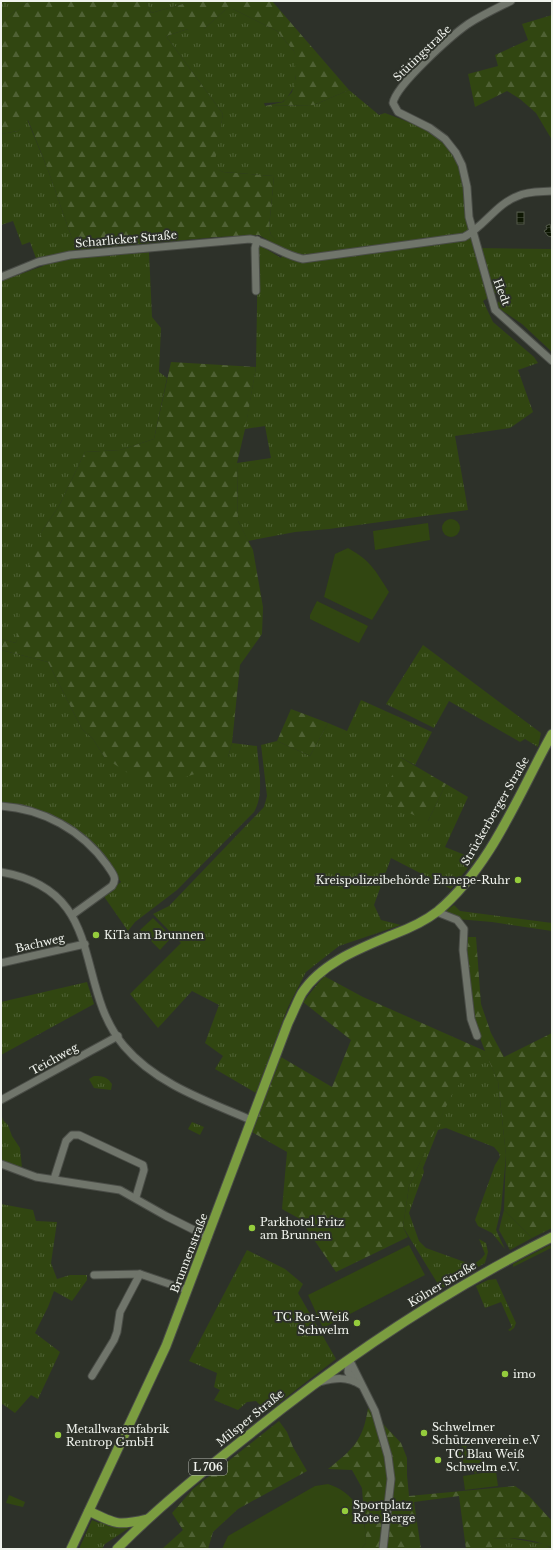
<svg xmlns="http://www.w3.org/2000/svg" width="553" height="1550" font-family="'Libre Baskerville',serif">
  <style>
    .grass { fill: url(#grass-tufts) }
    .forest { fill: url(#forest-firs) }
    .pitch { fill: #314611 }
    .water { fill: url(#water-rules); stroke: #525949 }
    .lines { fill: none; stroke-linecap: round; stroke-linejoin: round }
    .minor-casing { stroke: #4a4d47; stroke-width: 9 }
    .major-casing { stroke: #4a4d47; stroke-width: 11 }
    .minor { stroke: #70756b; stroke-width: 7 }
    .major { stroke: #7b9d40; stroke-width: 9 }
    .poi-dot { fill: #94cc3c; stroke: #2d3129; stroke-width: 1.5 }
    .labels { text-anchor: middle; stroke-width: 4; stroke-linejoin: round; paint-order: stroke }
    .shield { fill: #2d3129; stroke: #b6b9b2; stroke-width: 1 }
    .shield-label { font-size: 10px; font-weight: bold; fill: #f0f3ed }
    .street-label { font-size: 11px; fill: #f0f3ed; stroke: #2d3129 }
    .poi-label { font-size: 11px; fill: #f0f3ed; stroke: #2d3129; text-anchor: start }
  </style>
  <defs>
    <pattern id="grass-tufts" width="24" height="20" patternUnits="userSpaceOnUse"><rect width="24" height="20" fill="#314611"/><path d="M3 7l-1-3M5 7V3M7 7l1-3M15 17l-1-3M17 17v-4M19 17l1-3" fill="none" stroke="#4f6134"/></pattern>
    <pattern id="forest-firs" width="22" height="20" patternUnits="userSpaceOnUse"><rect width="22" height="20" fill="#314611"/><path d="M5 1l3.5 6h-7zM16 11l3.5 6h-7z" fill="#4f6134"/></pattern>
    <pattern id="water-rules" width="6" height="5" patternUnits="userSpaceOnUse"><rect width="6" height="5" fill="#0e1703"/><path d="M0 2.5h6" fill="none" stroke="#313928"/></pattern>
  </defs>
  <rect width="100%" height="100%" fill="#2d3129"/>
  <!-- grass -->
  <g class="grass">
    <path d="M1,1H33L23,4L1,23Z"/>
    <path d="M146,1H194L151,13Z"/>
    <path d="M226,9H233L277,31L294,51L297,64L295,85L287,98L282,102L264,103L265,106L314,105L349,90L379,115L385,113L419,126L435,134L450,149L460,166L474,248L552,249V352L522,324L500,309L496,304L502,299L496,293L483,301L493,322L534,357L538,363L518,370L533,412L510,428L455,436L468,510L329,529L295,532L248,541L238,521L237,463L271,458L265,426L245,429L256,367L258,244L281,258L285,251L271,235L269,228L274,176L223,172L213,167L223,114L166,36L188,29H204Z"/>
    <path d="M27,119L48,170L76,250L37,261L30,242L22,245L13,221L1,225V134L18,131Z"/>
    <path d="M149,252L152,317L161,328L159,372L167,378L154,439L120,450L85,452L59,506L42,531L16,643L1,639V281L43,266V263L75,257Z"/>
    <path d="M423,645L541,733L538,747L525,739L520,742L449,701L434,728L386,704Z"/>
    <path d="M1,650L48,662L82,729L93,739L105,758L228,757L232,743L257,746C258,766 265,793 254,812L177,890L135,922L128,931L103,895L121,882C88,833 62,809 1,803Z"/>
    <path d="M361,700L432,732L415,765L400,757L428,821L446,784L468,797L445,847L475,859L451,889L391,858L374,905L381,920L401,925L339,946L306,972L288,1007L256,1093L215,1069L223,1056L205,1043L219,1005L192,991L158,1028L130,994L181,943L153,914L169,906L264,807L267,796L261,745L277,741L310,756L328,723L347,731Z"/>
    <path d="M454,905L460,911L552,923V931L492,922L457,919L443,913Z"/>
    <path d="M87,982L94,1004L1,1055V1002Z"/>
    <path d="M485,1051L498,1081L506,1155L501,1209L496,1230L505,1249L492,1233L478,1226L475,1220L495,1165L500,1157L499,1153L494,1147L446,1128L438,1130L423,1168L424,1172L409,1213L419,1241L426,1248L473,1265L482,1258L485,1254L479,1239L486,1243L488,1252L485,1263L441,1289L403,1227L409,1186L453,1091Z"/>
    <path d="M94,1076C104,1076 107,1077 112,1084L111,1090L94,1088L89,1079Z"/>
    <path d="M1,1114L3,1120L8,1125L12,1136L20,1148L22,1168L1,1160Z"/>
    <path d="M192,1122L204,1127L200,1135L188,1129Z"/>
    <path d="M1,1204L33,1210L36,1221L57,1222L51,1263L57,1279L70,1275H87V1280L72,1301L54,1291L48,1307L35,1333L60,1352L38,1399L31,1395L15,1413L1,1403C1,1384 0,1364 1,1344C2,1326 9,1310 1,1292Z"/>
    <path d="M504,1210L532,1238L510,1250L499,1230Z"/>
    <path d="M550,1245L551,1248L513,1267V1264Z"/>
    <path d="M247,1250L285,1269L303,1284L298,1293L336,1359L267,1412L256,1401L247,1402L238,1410L214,1400L220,1390L214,1387L217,1373L189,1361Z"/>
    <path d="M496,1279L516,1323L514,1328L510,1331L508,1330L512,1327L501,1302L485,1308L476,1286L488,1280Z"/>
    <path d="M9,1495L25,1502L23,1507L6,1503Z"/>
    <path d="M92,1520L99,1523L100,1521L128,1526L129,1528L105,1544L102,1549H79Z"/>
    <path d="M509,1538L544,1544L552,1549H492V1539Z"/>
  </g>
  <!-- forest -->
  <g class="forest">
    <path d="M33,1H146L151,13L194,1H272L349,90L314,105L265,106L283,102L292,92L296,77L294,51L277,31L233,9H226L204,29H188L166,36L223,114L214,167L223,172L274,176L269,228L271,235L285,250L259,235L217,237L76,250L48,170L28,120L18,131L1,134V23L23,4Z"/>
    <path d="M552,15V140L536,113L520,99L507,91L475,107L468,74L498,66L495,55L528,40L522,24Z"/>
    <path d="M171,362L256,367L246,425L237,463L238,521L253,550L263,607L262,634L240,665L232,743L228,757L204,771L173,781H140L105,758L93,739L82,729L48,662L1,650V639L16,643L24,578L42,531L59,506L85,452L120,450L154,439Z"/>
    <path d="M291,709L328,723L310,756L277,741Z"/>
    <path d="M400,757L446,784L428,821L381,801Z"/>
    <path d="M464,937H476L481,1004L491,1033L504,1057L552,1033V1228L532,1238L504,1210L506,1155L498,1081L485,1052L453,1092L409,1186L403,1227L408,1237L336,1272L300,1219L282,1209L287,1152L252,1132L281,1057L332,1087L351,1040L303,1002L324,976L363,997L485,1051L473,1020Z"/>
    <path d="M1,1292C8,1308 4,1325 1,1342Z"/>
    <path d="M368,1408L401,1443L407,1458V1475L409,1496L515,1486L529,1496L552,1521V1548C533,1538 512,1537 492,1539V1549H466L459,1496L414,1502L421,1549H361L366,1543L362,1488L352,1470L328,1469C353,1449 363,1441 368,1408Z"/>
    <path d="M279,1421L287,1432L293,1447L307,1471L238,1509L213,1532L208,1549H162L183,1530L172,1513L193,1489Z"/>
  </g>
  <!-- pitch -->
  <g class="pitch">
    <circle cx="451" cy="528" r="9"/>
    <path d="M428,523L430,540L375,550L373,531Z"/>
    <path d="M348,548C371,561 375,570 389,592L372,620L324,597L335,554Z"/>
    <path d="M317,601L368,626L359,643L310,619V615Z"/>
    <path d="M153,918L172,937L160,950L140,930Z"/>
    <path d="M409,1245L425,1275L323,1328L308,1295Z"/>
    <path d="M464,1444L484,1462L476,1474L496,1471L498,1486L465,1490L463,1476L476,1474L454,1456Z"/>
    <path d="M328,1484C356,1493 366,1516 366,1543L361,1549H222L228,1536L315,1486Z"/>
  </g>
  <!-- water -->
  <g class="water">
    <rect x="517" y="212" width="7" height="12"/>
    <path d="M550,224L552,237L548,236L544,231L547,229L546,226Z"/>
  </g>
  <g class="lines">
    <defs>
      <g id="minor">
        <path d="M511,1C497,8 482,15 468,24C451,36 396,85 393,103L398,112L430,128L445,139L456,153L462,165L467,187L469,217L495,310L552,361"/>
        <path d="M1,277L38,262L70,255L250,239C268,242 283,255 303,259L464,237C484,227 496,204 518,196C528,191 541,192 552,191"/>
        <path d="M256,291L255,248L257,240"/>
        <path d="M1,806C43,809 82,830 107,865C112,873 118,878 112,886L72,915"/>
        <path d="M1,872C109,891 72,984 124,1046C156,1084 207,1101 251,1120"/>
        <path d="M437,912L457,920L464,929L463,950L471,1019L477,1036"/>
        <path d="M1,963L85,944"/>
        <path d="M1,1100L118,1036"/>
        <path d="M1,1164L36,1177L120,1190L166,1216L208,1237"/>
        <path d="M54,1179L66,1141L72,1135H79L143,1165L144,1170L136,1197"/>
        <path d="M94,1275L140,1274L187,1290"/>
        <path d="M349,1359L375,1411L388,1456L391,1479L383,1549"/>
        <path d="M349,1359L348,1372L354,1381"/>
        <path d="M92,1376L114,1340L117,1332L120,1312L140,1274"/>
        <path d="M319,1382C336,1378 346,1376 361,1385"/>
      </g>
      <g id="major">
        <path d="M89,1511C115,1524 118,1526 147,1519"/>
        <path d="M71,1549L166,1346L288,1023C293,1013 297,1002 302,993C321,963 361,948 392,935C408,929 424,922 438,911C492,865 518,795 552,734"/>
        <path d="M117,1549C156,1509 201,1473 245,1438C340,1361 442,1292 552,1237"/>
      </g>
    </defs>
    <!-- minor casing -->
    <use href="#minor" class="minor-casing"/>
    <!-- major casing -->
    <use href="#major" class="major-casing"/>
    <!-- minor -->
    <use href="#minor" class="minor"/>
    <!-- major -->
    <use href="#major" class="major"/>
  </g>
  <!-- markers -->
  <g class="poi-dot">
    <circle cx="518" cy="880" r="4"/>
    <circle cx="96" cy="935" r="4"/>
    <circle cx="252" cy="1228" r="4"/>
    <circle cx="357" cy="1323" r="4"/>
    <circle cx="505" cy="1374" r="4"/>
    <circle cx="424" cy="1433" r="4"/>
    <circle cx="58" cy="1435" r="4"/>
    <circle cx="438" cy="1460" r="4"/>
    <circle cx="345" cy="1511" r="4"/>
  </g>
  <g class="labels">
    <!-- shield labels -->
    <rect class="shield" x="189" y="1459" width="38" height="16" rx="3"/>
    <g class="shield-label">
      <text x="208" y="1471">L 706</text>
    </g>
    <!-- street labels -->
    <g class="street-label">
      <text transform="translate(422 53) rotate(-44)" y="4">Stütingstraße</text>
      <text transform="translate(126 239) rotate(-5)" y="4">Scharlicker Straße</text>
      <text transform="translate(502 292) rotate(69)" y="4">Hedt</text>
      <text transform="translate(495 811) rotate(-60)" y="4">Strückerberger Straße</text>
      <text transform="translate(40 943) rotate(-13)" y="4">Bachweg</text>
      <text transform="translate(54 1059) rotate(-29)" y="4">Teichweg</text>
      <text transform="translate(189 1253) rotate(-69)" y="4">Brunnenstraße</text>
      <text transform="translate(442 1284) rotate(-31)" y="4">Kölner Straße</text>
      <text transform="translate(250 1418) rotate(-39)" y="4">Milsper Straße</text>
    </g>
    <!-- poi labels -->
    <g class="poi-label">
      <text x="510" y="884" text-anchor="end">Kreispolizeibehörde Ennepe-Ruhr</text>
      <text x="104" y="939">KiTa am Brunnen</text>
      <text x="260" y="1226">Parkhotel Fritz<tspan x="260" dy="13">am Brunnen</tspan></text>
      <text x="349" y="1321" text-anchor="end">TC Rot-Weiß<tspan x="349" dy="13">Schwelm</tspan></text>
      <text x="513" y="1378">imo</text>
      <text x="432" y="1431">Schwelmer<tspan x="432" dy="13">Schützenverein e.V</tspan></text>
      <text x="66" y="1433">Metallwarenfabrik<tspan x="66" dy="13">Rentrop GmbH</tspan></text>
      <text x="446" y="1458">TC Blau Weiß<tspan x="446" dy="13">Schwelm e.V.</tspan></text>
      <text x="353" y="1509">Sportplatz<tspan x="353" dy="13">Rote Berge</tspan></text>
    </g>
  </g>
  <!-- border -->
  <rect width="553" height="1550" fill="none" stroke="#f0f3ed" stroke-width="4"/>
</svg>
